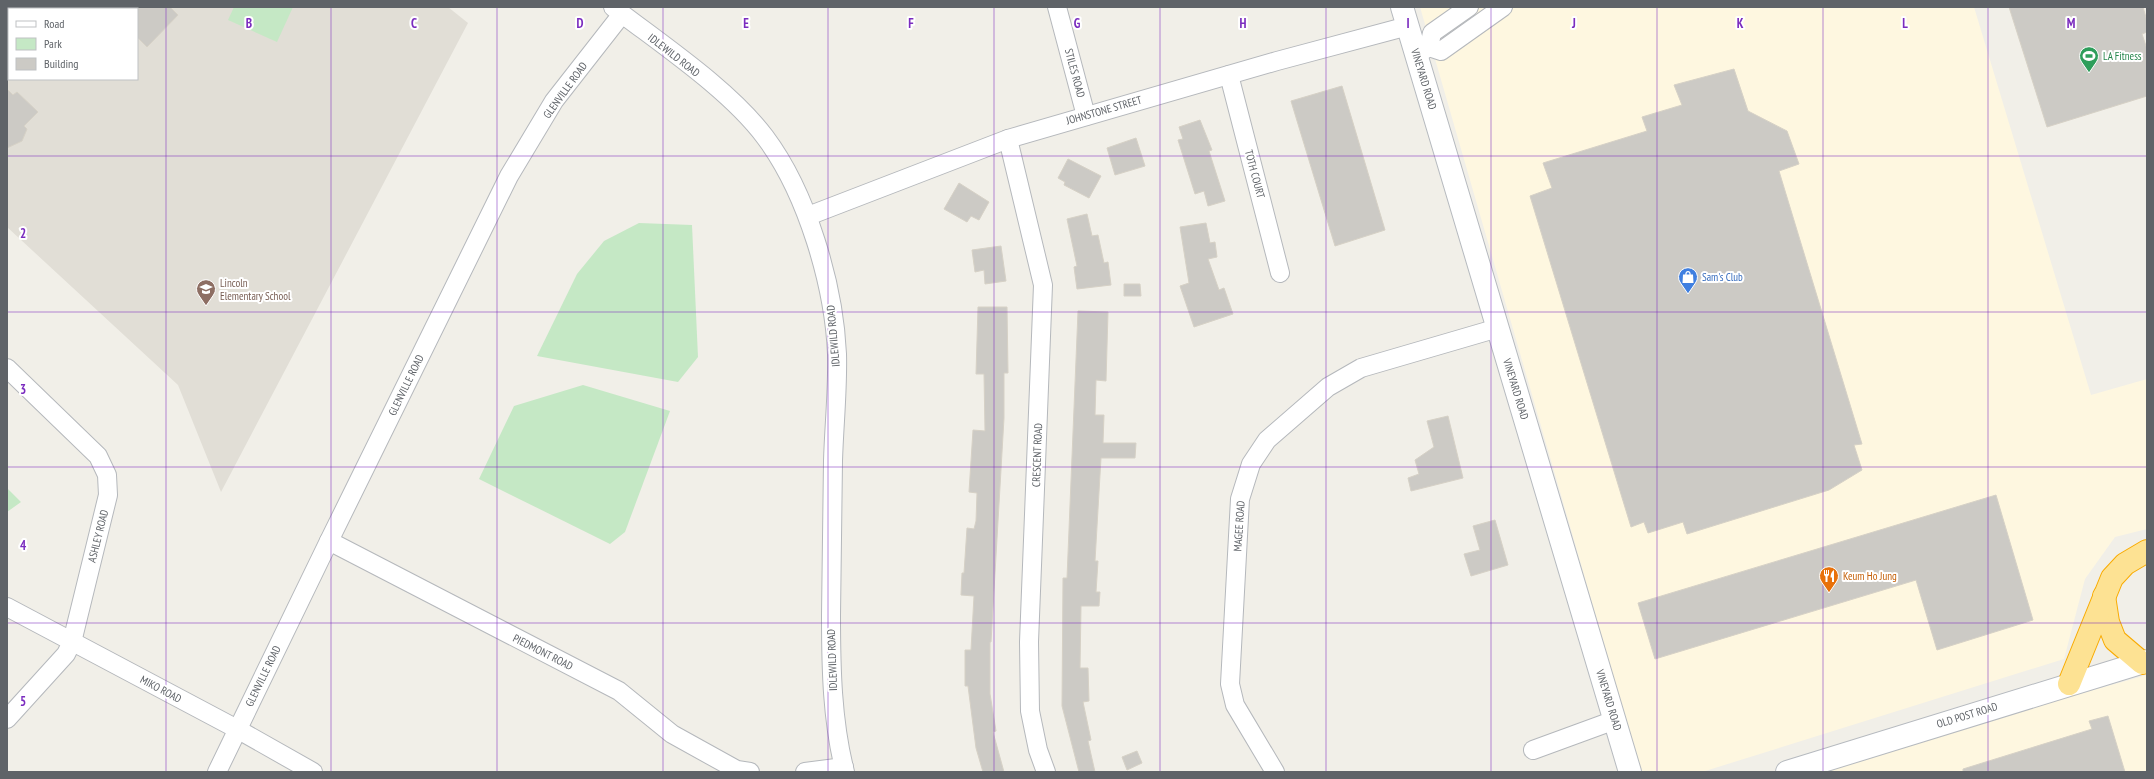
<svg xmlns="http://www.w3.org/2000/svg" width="2154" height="779" font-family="'PT Sans Narrow',sans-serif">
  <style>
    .commercial { fill: #fef7e0 }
    .education { fill: #e1ded6; fill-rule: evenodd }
    .green { fill: #c5e8c5 }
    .building { fill: #cccac5; stroke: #d6d1c6 }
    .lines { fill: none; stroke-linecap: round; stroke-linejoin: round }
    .street-casing { stroke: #b5b8bc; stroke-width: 20 }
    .secondary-casing { stroke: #b6babf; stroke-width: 24 }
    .highway-casing { stroke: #f9ab00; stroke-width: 24 }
    .street { stroke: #fff; stroke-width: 18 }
    .secondary { stroke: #fff; stroke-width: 22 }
    .highway { stroke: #fde293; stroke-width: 22 }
    .grid { fill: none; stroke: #7b2cbf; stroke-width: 1; stroke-opacity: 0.55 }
    .labels { text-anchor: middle; stroke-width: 4; stroke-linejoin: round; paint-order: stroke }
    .street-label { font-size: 11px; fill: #5f6368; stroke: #fff }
    .leisure-label { font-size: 11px; fill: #27864d; stroke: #fff; text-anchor: start }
    .shop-label { font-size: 11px; fill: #366cbe; stroke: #fff; text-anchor: start }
    .education-label { font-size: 11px; fill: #785e54; stroke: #fff; text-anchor: start }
    .food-label { font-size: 11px; fill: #c56008; stroke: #fff; text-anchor: start }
    .grid-label { font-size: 13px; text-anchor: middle; font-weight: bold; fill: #7b2cbf; stroke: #fff; stroke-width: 4; stroke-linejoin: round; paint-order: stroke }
  </style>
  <rect width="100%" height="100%" fill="#f1efe8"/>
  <!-- commercial -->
  <g class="commercial">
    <path d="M1420,7H1974L2091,395L2147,379V529L2115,537L2085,579L2064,659L1702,772H1641Z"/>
    <path d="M2147,675V772H1810L1883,749Z"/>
  </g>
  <!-- education -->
  <path class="education" d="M7,7H448L468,23L221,492L178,385L7,227ZM9,9H137V79H9Z"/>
  <!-- green -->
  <g class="green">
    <path d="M234,7H293L277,42L228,20Z"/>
    <path d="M639,223L692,225L698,357L678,382L537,356L577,274L604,241Z"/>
    <path d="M583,385L670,411L625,532L610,544L479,479L514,406Z"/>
    <path d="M7,488L21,502L7,512V518Z"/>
  </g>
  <!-- building -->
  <g class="building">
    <path d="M137,7H170L178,15L147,47L137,37Z"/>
    <path d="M2009,7H2143L2147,21V32L2142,34L2147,49V96L2047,127Z"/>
    <path d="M1734,69L1748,111L1787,131L1799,164L1779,171L1862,444L1854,445L1862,470L1829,490L1687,534L1683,522L1648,533L1644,522L1631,527L1530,196L1552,188L1543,163L1647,131L1642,117L1682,105L1674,85Z"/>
    <path d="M1342,86L1385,230L1335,246L1291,101Z"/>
    <path d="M7,89L13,95L17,92L38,112L24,126L27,129L22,141L7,148Z"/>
    <path d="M1200,120L1212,150L1209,151L1225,201L1208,206L1204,191L1195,194L1178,140L1183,139L1179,127Z"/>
    <path d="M1136,138L1145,166L1115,175L1107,148Z"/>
    <path d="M1068,159L1101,176L1089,198L1064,185L1065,182L1058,178Z"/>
    <path d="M959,183L989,202L979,220L971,216L967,222L944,209Z"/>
    <path d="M1087,214L1092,236L1098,235L1104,263L1108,262L1111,285L1077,289L1074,267L1077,266L1067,219Z"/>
    <path d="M1206,223L1210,243L1215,242L1217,257L1208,259L1219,290L1224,288L1233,314L1194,327L1180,286L1189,283L1180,227Z"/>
    <path d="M1001,246L1006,281L985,284L984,270L975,272L972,250Z"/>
    <path d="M1124,284H1140L1141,296H1124Z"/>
    <path d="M978,307H1007L1008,373H1004V418L991,642H990V694L996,731L993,732L1004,772H983L976,748L968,686H965V650H971L974,596L961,595L962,573H964L967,528L974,529L976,521L977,493L969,492L973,430L985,431L984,374H976Z"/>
    <path d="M1078,311L1108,312L1106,381L1096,380L1095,415H1104L1103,443H1136L1135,458H1101L1095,561H1098L1096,592H1100L1099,606H1081L1080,668H1088L1089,701L1083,702L1091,740L1088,741L1095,772H1079L1062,706L1063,578H1067Z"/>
    <path d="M1448,416L1463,478L1411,491L1408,478L1419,474L1415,460L1434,447L1427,421Z"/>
    <path d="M1996,495L2033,620L1937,650L1916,580L1655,659L1638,603Z"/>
    <path d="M1495,520L1508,565L1471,576L1464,554L1480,550L1473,526Z"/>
    <path d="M2108,716L2125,772H1963V769L2092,729L2089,721Z"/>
    <path d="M1137,751L1142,763L1127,770L1122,757Z"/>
  </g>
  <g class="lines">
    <defs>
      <g id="street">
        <path d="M613,7C661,44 729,89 765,137C807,193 834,285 837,354C838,389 834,426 833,461C832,512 832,564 831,615C831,668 832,721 845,772"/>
        <path d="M1057,7L1086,116"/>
        <path d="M1429,47L1441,51L1503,7"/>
        <path d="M1419,53L1429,47L1432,33L1469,7"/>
        <path d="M1229,75L1280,273"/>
        <path d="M1008,139L1043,285L1029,642L1030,711L1038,750L1046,772"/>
        <path d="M808,216L1008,139L1277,61L1408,26"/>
        <path d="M7,368L98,456L107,475L108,495L72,642L66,654L7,719"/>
        <path d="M329,541L619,691L672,734L737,770L750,772"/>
        <path d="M7,607L237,729L313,772"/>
        <path d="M1533,750L1615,720"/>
        <path d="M217,772L329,541L509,176L554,101L622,14"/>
        <path d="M805,772L844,767"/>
        <path d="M1275,772L1235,705L1230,684L1240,499L1251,464L1267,440L1328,387L1361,368L1498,328"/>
      </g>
      <g id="secondary">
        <path d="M1402,7L1630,772"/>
        <path d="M1787,772L2147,661"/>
      </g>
      <g id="highway">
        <path d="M2104,596L2108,622L2115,640L2142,663"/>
        <path d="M2069,684L2112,578L2125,564L2147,551"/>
      </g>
    </defs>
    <!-- street casing -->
    <use href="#street" class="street-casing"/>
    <!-- secondary casing -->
    <use href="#secondary" class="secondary-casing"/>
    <!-- highway casing -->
    <use href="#highway" class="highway-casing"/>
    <!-- street -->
    <use href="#street" class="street"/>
    <!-- secondary -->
    <use href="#secondary" class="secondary"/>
    <!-- highway -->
    <use href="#highway" class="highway"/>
  </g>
  <!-- grid -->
  <path class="grid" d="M166,7V772M331,7V772M497,7V772M663,7V772M828,7V772M994,7V772M1160,7V772M1326,7V772M1491,7V772M1657,7V772M1823,7V772M1988,7V772M7,156H2147M7,312H2147M7,467H2147M7,623H2147"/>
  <!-- icons -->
  <defs>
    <symbol id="stadium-pin" viewBox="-11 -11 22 30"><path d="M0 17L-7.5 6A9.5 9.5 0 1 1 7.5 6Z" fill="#2e9e5b" stroke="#fff"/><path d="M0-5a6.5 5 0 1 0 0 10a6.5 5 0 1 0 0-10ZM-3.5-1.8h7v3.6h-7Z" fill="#fff"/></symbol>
    <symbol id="shop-pin" viewBox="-11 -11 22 30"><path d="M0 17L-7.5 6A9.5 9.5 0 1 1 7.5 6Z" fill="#3f7fe0" stroke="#fff"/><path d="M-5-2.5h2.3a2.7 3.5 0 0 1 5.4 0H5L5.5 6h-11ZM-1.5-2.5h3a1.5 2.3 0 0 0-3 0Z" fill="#fff"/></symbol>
    <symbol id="school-pin" viewBox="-11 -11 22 30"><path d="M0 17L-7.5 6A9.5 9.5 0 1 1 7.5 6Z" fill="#8d6e63" stroke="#fff"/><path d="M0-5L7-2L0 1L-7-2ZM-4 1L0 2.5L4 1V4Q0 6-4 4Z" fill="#fff"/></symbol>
    <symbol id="restaurant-pin" viewBox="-11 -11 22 30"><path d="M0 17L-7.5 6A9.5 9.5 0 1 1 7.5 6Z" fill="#e8710a" stroke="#fff"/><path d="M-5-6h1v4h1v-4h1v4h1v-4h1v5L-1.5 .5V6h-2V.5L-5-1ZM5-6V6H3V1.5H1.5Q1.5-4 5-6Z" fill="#fff"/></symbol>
  </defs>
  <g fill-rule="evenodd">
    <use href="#stadium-pin" x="2078" y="45" width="22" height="30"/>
    <use href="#shop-pin" x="1677" y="266" width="22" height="30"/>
    <use href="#school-pin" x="195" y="278" width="22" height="30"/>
    <use href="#restaurant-pin" x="1818" y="565" width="22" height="30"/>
  </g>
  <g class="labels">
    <!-- street labels -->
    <g class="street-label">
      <text transform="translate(674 55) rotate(38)" y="4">IDLEWILD ROAD</text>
      <text transform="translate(1075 73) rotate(75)" y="4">STILES ROAD</text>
      <text transform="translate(1424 79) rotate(73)" y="4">VINEYARD ROAD</text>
      <text transform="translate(565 90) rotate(-54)" y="4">GLENVILLE ROAD</text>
      <text transform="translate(1104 110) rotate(-16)" y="4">JOHNSTONE STREET</text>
      <text transform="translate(1255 174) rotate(75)" y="4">TOTH COURT</text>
      <text transform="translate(833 336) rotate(-95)" y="4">IDLEWILD ROAD</text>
      <text transform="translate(406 385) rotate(-64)" y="4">GLENVILLE ROAD</text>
      <text transform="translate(1516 389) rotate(73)" y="4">VINEYARD ROAD</text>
      <text transform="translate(1037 455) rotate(-88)" y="4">CRESCENT ROAD</text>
      <text transform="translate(1239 526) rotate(-86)" y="4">MAGEE ROAD</text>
      <text transform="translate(98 536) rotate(-76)" y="4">ASHLEY ROAD</text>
      <text transform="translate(543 652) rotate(27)" y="4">PIEDMONT ROAD</text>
      <text transform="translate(832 660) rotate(-92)" y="4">IDLEWILD ROAD</text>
      <text transform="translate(263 676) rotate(-64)" y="4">GLENVILLE ROAD</text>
      <text transform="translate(161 689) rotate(28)" y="4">MIKO ROAD</text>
      <text transform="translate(1609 700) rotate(73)" y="4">VINEYARD ROAD</text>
      <text transform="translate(1967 715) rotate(-17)" y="4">OLD POST ROAD</text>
    </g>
    <!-- leisure labels -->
    <g class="leisure-label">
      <text x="2103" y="60">LA Fitness</text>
    </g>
    <!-- shop labels -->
    <g class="shop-label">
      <text x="1702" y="281">Sam's Club</text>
    </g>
    <!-- education labels -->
    <g class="education-label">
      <text x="220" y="287">Lincoln<tspan x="220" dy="13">Elementary School</tspan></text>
    </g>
    <!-- food labels -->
    <g class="food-label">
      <text x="1843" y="580">Keum Ho Jung</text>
    </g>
  </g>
  <g class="grid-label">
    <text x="249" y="28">B</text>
    <text x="414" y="28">C</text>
    <text x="580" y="28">D</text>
    <text x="746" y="28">E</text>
    <text x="911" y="28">F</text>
    <text x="1077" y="28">G</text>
    <text x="1243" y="28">H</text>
    <text x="1408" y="28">I</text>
    <text x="1574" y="28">J</text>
    <text x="1740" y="28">K</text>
    <text x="1905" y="28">L</text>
    <text x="2071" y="28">M</text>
    <text x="23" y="238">2</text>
    <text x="23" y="394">3</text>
    <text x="23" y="550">4</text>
    <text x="23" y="706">5</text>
  </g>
  <!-- border -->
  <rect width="2154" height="779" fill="none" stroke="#5f6368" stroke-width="16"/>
  <!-- legend -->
  <rect x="8" y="8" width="130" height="72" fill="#ffffff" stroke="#bfc1c3"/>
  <rect x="16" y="21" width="20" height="6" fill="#ffffff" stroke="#bfc1c3"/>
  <text x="44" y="28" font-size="12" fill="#5f6368">Road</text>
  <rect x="16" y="38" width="20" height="12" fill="#c5e8c5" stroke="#bfc1c3"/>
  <text x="44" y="48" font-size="12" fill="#5f6368">Park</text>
  <rect x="16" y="58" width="20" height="12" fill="#cccac5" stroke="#bfc1c3"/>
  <text x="44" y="68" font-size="12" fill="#5f6368">Building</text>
</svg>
